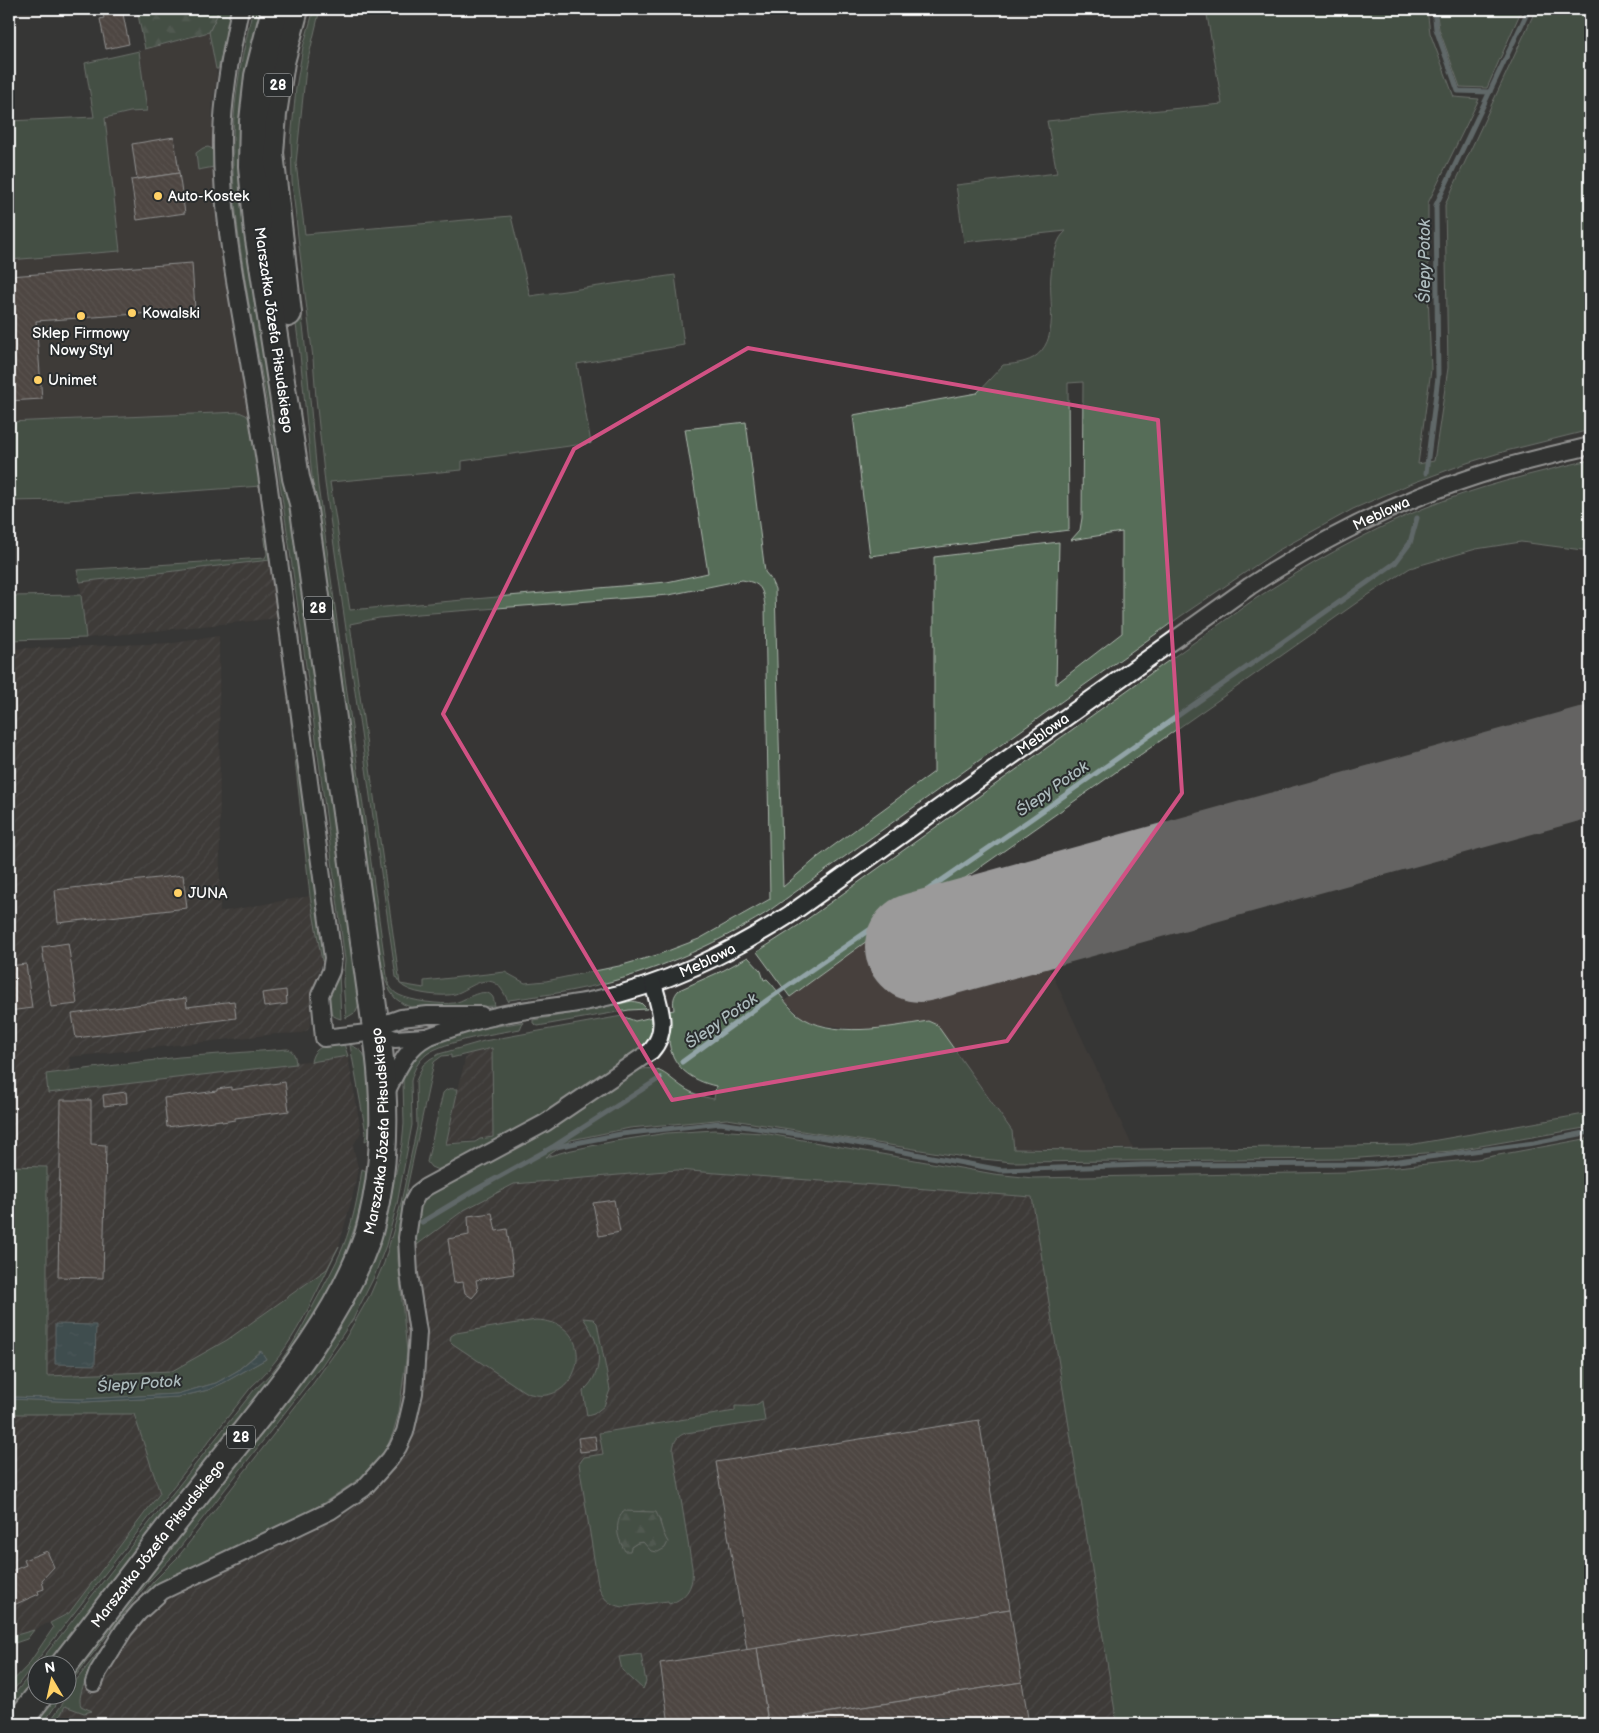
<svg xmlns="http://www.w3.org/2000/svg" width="1599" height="1733" font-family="'Balsamiq Sans',sans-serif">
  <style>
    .built { fill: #47413e }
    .industrial { fill: url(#industrial-furrows) }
    .green { fill: #576d59; stroke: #abb6ac; fill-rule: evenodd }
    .forest { fill: url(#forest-firs); stroke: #abb6ac }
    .water { fill: url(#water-ripples); stroke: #92a4a7 }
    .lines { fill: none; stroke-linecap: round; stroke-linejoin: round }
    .stream { stroke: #92a4a7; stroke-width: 5 }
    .runway { stroke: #9b9a9a; stroke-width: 110 }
    .building { fill: url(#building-back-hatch); stroke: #fff }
    .street-casing { stroke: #fff; stroke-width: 20 }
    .primary-casing { stroke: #fff; stroke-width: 30 }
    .street { stroke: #2a2d2e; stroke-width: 16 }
    .primary { stroke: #2a2d2e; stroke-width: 26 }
    .marked { fill: none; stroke: #d15284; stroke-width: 4; stroke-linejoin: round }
    .poi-dot { fill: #ffd166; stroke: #2a2d2e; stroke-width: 2 }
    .labels { text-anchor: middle; stroke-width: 4; stroke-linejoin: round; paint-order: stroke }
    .shield { fill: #2a2d2e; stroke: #bfc0c0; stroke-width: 1 }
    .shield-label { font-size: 14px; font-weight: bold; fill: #fff }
    .poi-label { font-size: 15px; fill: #fff; stroke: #2a2d2e; text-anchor: start }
    .street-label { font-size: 15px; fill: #fff; stroke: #2a2d2e }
    .water-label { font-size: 16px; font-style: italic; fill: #adbbbd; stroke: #2a2d2e }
  </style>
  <defs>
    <pattern id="industrial-furrows" width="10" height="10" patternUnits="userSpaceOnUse" patternTransform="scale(1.25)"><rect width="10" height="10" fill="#47413e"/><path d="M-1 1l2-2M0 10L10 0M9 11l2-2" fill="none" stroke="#635e5b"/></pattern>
    <pattern id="forest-firs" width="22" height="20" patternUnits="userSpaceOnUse" patternTransform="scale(1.25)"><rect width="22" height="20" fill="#576d59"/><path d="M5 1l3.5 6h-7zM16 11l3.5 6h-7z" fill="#708372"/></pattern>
    <pattern id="water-ripples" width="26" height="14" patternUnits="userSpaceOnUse" patternTransform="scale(1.25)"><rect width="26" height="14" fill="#49676d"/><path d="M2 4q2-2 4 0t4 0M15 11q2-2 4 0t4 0" fill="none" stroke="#647e83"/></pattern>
    <pattern id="building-back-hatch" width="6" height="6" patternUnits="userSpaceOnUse" patternTransform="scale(1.25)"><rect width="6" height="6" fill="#6b5a53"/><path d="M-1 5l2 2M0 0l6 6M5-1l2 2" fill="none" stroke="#81736d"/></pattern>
  </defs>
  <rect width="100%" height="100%" fill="#373635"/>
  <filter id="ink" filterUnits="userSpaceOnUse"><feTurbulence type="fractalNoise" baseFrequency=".02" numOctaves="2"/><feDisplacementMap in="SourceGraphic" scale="10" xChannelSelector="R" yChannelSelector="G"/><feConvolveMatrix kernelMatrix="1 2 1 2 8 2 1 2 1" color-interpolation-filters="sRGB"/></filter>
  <g filter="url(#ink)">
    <!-- built -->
    <g class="built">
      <path d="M209,32L217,76L212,105L213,149L215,208L219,246L250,420L246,415L239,412L9,422V260L120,251L105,118L114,117L130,112L147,111L139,51Z"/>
      <path d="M1590,722V801L1041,950L1133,1148L1083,1150L1013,1149L887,1028L854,1029L817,1024L803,1018L785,1001L915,906Z"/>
    </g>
    <!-- industrial -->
    <g class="industrial">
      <path d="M270,560L278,618L86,638L80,582Z"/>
      <path d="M219,636L220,912L310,896L322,961L310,997L311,1023L308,1030L301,1033L276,1034L69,1057L71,1070L46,1074L76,1090L348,1056L361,1132L353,1146L358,1168L353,1194L339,1246L327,1269L227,1340L172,1371L47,1376V1167L9,1166V649L174,643Z"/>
      <path d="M492,1047L493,1137L446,1144L466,1055Z"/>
      <path d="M677,1170L1033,1197L1117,1724H56L72,1688L112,1636L200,1540L317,1390L397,1260L464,1210L514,1184Z"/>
      <path d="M9,1414H134L160,1493L69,1613L32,1631L9,1637Z"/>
    </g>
    <!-- green -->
    <g class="green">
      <path d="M217,9H233L218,69H216L209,32L217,15Z"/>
      <path d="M253,9H262L278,418L360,1002L356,1012L346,1018L343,982L345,960C324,799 303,637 279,476C271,422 261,369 251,315C241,256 231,197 233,137C234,93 243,51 253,9Z"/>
      <path d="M314,9H320L306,68L296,163L305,234L511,216L530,296L675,275L684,345L577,364L591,443L462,461V470L330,482L350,610L667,582L708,573L685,429L746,422L765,572L770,578L775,589L783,887L818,857L934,772V557L1059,542L1056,684L1122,633V532L1071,540L1080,530L1082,518L1083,382L1068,383L1069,530L870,556L853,415L977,393L1003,365C1013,364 1024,363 1033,358C1061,341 1048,300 1051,274C1052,266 1055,247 1059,240C1060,237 1064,233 1066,231L964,242L956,185L1057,173L1047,121L1222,104L1206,9H1427L1430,33L1454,97L1479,99L1428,203V291L1431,370L1418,464L1434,461L1448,368L1445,205L1536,9H1590V430L1506,451L1467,463L1410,484L1353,509L1277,551L1181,616L766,913C711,947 652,973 589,987C563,993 536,996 509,1000V1002C505,996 502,987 495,983C481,976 468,990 455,994C444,997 416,994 406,988C401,986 399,982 396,977L325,483L316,398L313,358L299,246L292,181L291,140L296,88L303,47ZM742,580C761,583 763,588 765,607L770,899L699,939L657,955L619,966L546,981L525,983L505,972L424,981V988L400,984L350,624L379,618L418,614L669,595Z"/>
      <path d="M1436,9H1522L1487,88L1460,87L1439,29Z"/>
      <path d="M296,44L284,125L282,164L304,334L318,486L388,983C391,988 393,992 399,995C411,1001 441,1005 454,1003C464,1001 482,987 491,995C494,997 494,1002 495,1006L418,1010L403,1004L395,998L390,991L382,972L313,487L300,354L292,295L278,125Z"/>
      <path d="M139,51L147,111L130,112L105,118L120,251L9,260V121L94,117L85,63Z"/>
      <path d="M208,147L213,149L214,167L198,170L196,153L203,148Z"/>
      <path d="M239,412L246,415L250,420L261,486L67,500L9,501V422Z"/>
      <path d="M1590,460V551L1521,542L1476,549L1410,568L1362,599L931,902L915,906L790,997L757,952L799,925L1252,601C1306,566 1362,534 1422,509C1476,487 1534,473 1590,460Z"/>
      <path d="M263,526H266L270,560L80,582L77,570L265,558L267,554Z"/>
      <path d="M81,595L86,638L9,640V596Z"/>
      <path d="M283,649L325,954L324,963L322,961L310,896Z"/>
      <path d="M748,957L761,971L764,980L767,979C778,990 785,1004 797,1014C831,1040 890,1027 928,1021L937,1025L1012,1131L1014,1149L1083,1150L1409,1145L1590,1113V1127L1452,1151L1347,1159L1012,1162L964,1157L727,1119L630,1128L571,1140L546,1157L567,1151L615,1141L667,1133L714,1130L763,1133L994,1174L1033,1178L1347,1172L1477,1159L1590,1138V1724H1117L1032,1197L677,1170L514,1184L464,1210L414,1247L416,1217L422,1199L433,1191L533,1140L635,1071C659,1063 666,1076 684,1088C693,1094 703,1097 714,1099L716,1086C692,1081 670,1066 669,1039C668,1029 671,1020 669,1011L674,1010C673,1001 673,996 679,990L724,970Z"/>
      <path d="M339,972L341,1019C316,1013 332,987 339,972Z"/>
      <path d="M632,1001L641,1003L647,1009L629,1010L538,1026L533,1023V1020L592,1010Z"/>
      <path d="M622,1016L635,1021L652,1017V1032L643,1047L517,1130L438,1170L431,1167L427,1162L443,1093C448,1087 451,1089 458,1089L446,1144L475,1142L480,1139L493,1137L492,1048L451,1058V1055L442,1056L434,1062L399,1225L398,1259L407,1352L399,1412L393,1433L387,1447L379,1459L362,1477L322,1504L295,1519L159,1583C141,1602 71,1681 81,1706L92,1711L84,1713L65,1706L56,1724H48L68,1696L71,1687L153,1582L178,1557L312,1385L345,1339L370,1295L384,1263L400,1207L417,1127L416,1081L423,1065L430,1059L439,1054L484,1041Z"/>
      <path d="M523,1022L520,1029C498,1033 444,1041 427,1054C418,1061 413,1071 411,1081L412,1125L397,1204L386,1245L374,1277L353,1319L322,1365L276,1424L174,1555L149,1581L68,1686V1681L320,1356L353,1304L368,1273L375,1255L388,1210L402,1144L404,1124L403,1080L408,1066L420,1050L431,1043L479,1029Z"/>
      <path d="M344,1044L348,1056L311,1062C314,1044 329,1045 344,1044Z"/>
      <path d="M350,1045C355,1047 359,1049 363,1053C371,1066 370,1114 370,1131L369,1139L365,1141L366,1133Z"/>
      <path d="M288,1049C295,1052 295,1057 296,1064L48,1093L46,1074L179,1057Z"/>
      <path d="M9,1166L47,1167V1376L172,1371L227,1340L327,1269L339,1246C315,1294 293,1350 252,1386L9,1696V1685L28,1665L53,1628L50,1623L69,1613L160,1493L134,1414H9V1399L84,1402L178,1397L208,1390L225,1382L266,1359L260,1351L237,1371L216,1383L177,1394L84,1399L9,1397Z"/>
      <path d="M362,1169L366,1171L367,1176C357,1229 339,1279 310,1325C299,1342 286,1358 274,1375L47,1665L38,1666L37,1678L9,1714V1701L254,1390C282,1366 299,1334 315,1302C325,1284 335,1266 343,1247C353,1222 358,1196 362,1169Z"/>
      <path d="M583,1318L593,1319L597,1323L610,1390L604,1406L594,1414L587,1416L583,1391C607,1370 600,1341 583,1318Z"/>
      <path d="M536,1320C604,1322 579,1414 525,1392L453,1344L450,1341L451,1336L456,1333Z"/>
      <path d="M762,1401L765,1421L686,1433C677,1436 674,1441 673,1450L692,1567C694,1585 688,1598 669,1604L668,1601L623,1607C608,1605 602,1598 598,1584L579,1464L584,1457L603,1454L599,1433L735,1411V1406C745,1406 754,1408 762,1401ZM644,1511L660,1520L662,1533L667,1542L648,1546L643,1542L637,1543L631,1547L634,1512Z"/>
      <path d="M34,1630L27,1639L9,1645V1637Z"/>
      <path d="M641,1654L646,1682L643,1689L622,1670L619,1657Z"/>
      <path d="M56,1696H62L43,1724H34Z"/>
    </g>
    <!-- forest -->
    <g class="forest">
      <path d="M143,9H217V15L209,32L145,49L137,10Z"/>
      <path d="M623,1511L656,1512C661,1522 662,1533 668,1542L665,1548L658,1552L651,1551L643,1542L637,1543L631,1547L630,1551H625C617,1537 614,1526 623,1511Z"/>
    </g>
    <!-- water -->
    <g class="water">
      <path d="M55,1324L96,1325L95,1365L55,1364Z"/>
      <path d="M261,1351L266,1359L225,1382L208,1390L178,1397L84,1402L9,1399V1397L84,1399L177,1394L216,1383L237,1371Z"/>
    </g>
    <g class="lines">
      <!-- stream -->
      <g class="stream">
        <path d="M1434,9L1436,29L1458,91L1490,92"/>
        <path d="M1426,473L1438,377L1436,205L1529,9"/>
        <path d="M682,1062L770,998L1031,819L1395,563L1410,543L1417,518"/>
        <path d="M551,1148L621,1134L720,1123L840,1140L1001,1170L1142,1165L1376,1164L1534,1143L1590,1132"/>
        <path d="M422,1222L477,1189L551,1148L660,1078"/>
      </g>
      <!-- runway -->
      <path class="runway" d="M920,947L1590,761"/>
    </g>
    <!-- building -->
    <g class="building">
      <path d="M109,9H119L120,14H123L129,44L106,49L100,19L104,18L102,10Z"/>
      <path d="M174,137L179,173L137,179L132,144Z"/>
      <path d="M179,173L185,213L137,220L131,180Z"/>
      <path d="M192,263L195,310L36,321L42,399L9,401V276Z"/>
      <path d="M183,875L187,908L58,923L55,890Z"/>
      <path d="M68,943L77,1004L51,1007L42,947Z"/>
      <path d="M26,964L32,1008L9,1011V966Z"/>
      <path d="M286,990L287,1004L264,1007L262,993Z"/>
      <path d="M186,998L187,1007L234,1001L236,1018L76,1038L72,1014Z"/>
      <path d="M285,1082L289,1111L235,1118V1120L222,1122L221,1120L167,1127L164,1098L217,1091V1089L231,1087V1090Z"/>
      <path d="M126,1092L127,1103L104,1106L103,1095Z"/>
      <path d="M61,1100H91V1144L106,1145L103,1278L58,1277Z"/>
      <path d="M614,1200L620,1232L599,1236L593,1203Z"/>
      <path d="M492,1213L496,1231L507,1229L514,1274L476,1280L478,1291L472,1298L465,1293L463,1282L454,1283L448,1239L469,1235L468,1216Z"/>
      <path d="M979,1420L1010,1609L747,1650L716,1462Z"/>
      <path d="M595,1436L597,1450L580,1452L578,1438Z"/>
      <path d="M47,1551L54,1567L42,1580L44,1589L38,1591L39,1594L9,1607V1572L26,1565L24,1560Z"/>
      <path d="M1010,1609L1022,1682L768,1722L757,1648Z"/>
      <path d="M757,1648L768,1724H669L660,1663Z"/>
      <path d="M1022,1682L1029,1724H768V1722Z"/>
    </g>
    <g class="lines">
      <defs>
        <g id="street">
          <path d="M240,9C231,51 223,94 222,137C221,205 233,271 245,338C253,386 261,433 268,481C291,640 312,799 333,958L331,971L320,995L324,1038L376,1032L387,1023L401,1018L428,1015H481"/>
          <path d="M376,1032L395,1039L425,1037"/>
          <path id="s1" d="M385,1094C396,1074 405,1048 427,1037C449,1029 473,1021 496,1016C528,1008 562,1007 594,1000C665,985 728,954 789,915L1250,586C1322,539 1398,501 1479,475C1516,463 1553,455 1590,446"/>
          <path d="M94,1683L98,1672L124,1630L139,1612L162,1591L330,1511L364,1488L390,1459L398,1447L405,1432L414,1393L418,1332L409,1274L407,1238L412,1204L418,1193L426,1187L545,1123L651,1051C669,1031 660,1007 653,984"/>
        </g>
        <g id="primary">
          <path d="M288,313L270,153L273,114L281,62L295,9"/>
          <path id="s2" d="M63,1666C113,1602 161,1537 212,1474C269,1401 334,1329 366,1241C371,1229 373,1214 376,1201C386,1150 385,1101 379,1050L303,503L296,478L258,233L252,166L253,121L258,76L275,9"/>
          <path d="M17,1724L39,1696"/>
        </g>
      </defs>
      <!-- street casing -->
      <use href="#street" class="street-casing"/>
      <!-- primary casing -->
      <use href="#primary" class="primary-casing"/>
      <!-- street -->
      <use href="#street" class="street"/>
      <!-- primary -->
      <use href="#primary" class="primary"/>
    </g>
  </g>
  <!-- marked area -->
  <path d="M0 0H1599V1733H0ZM748,348L1158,420L1182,793L1007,1041L672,1100L443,714L574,449Z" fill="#373635" fill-opacity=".55" fill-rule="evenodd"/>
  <path class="marked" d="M748,348L1158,420L1182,793L1007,1041L672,1100L443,714L574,449Z"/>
  <!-- markers -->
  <g class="poi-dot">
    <circle cx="158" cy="196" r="5"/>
    <circle cx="132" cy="313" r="5"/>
    <circle cx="81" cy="316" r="5"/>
    <circle cx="38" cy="380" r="5"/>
    <circle cx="178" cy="893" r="5"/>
  </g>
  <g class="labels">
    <!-- shield labels -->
    <g class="shield">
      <rect x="264" y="73.5" width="28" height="23" rx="4"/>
      <rect x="304" y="596.5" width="28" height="23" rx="4"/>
      <rect x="227" y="1425.5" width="28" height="23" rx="4"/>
    </g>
    <g class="shield-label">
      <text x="278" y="90">28</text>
      <text x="318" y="613">28</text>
      <text x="241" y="1442">28</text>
    </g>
    <!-- poi labels -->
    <g class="poi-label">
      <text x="168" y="201">Auto-Kostek</text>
      <text x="142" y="318">Kowalski</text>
      <text x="81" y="338" text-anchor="middle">Sklep Firmowy<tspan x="81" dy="17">Nowy Styl</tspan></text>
      <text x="48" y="385">Unimet</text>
      <text x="188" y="898">JUNA</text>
    </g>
    <!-- street labels -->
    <g class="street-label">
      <text transform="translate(274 330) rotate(82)" y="5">Marszałka Józefa Piłsudskiego</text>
      <text dy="5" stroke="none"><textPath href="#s1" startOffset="1174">Meblowa</textPath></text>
      <text dy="5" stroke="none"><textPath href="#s1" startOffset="769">Meblowa</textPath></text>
      <text dy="5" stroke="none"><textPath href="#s1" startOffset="364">Meblowa</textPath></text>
      <text dy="5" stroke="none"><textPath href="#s2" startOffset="635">Marszałka Józefa Piłsudskiego</textPath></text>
      <text dy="5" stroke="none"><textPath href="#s2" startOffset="155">Marszałka Józefa Piłsudskiego</textPath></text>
    </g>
    <!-- water labels -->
    <g class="water-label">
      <text transform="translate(1424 261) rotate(-90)" y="6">Ślepy Potok</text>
      <text transform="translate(1052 788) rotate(-35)" y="6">Ślepy Potok</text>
      <text transform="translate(721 1020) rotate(-35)" y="6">Ślepy Potok</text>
      <text transform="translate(139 1383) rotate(-4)" y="6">Ślepy Potok</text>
    </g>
  </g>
  <!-- margin -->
  <rect width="1599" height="1733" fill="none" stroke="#2a2d2e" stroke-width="30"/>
  <rect x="15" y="15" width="1569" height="1703" fill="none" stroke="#fff" stroke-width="2" filter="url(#ink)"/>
  <!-- north arrow -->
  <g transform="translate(52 1680) rotate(351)"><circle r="24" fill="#2a2d2e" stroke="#7f8182"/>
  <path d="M0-4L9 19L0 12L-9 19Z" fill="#ffd166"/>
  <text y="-8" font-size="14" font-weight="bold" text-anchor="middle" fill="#ffffff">N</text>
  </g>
</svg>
